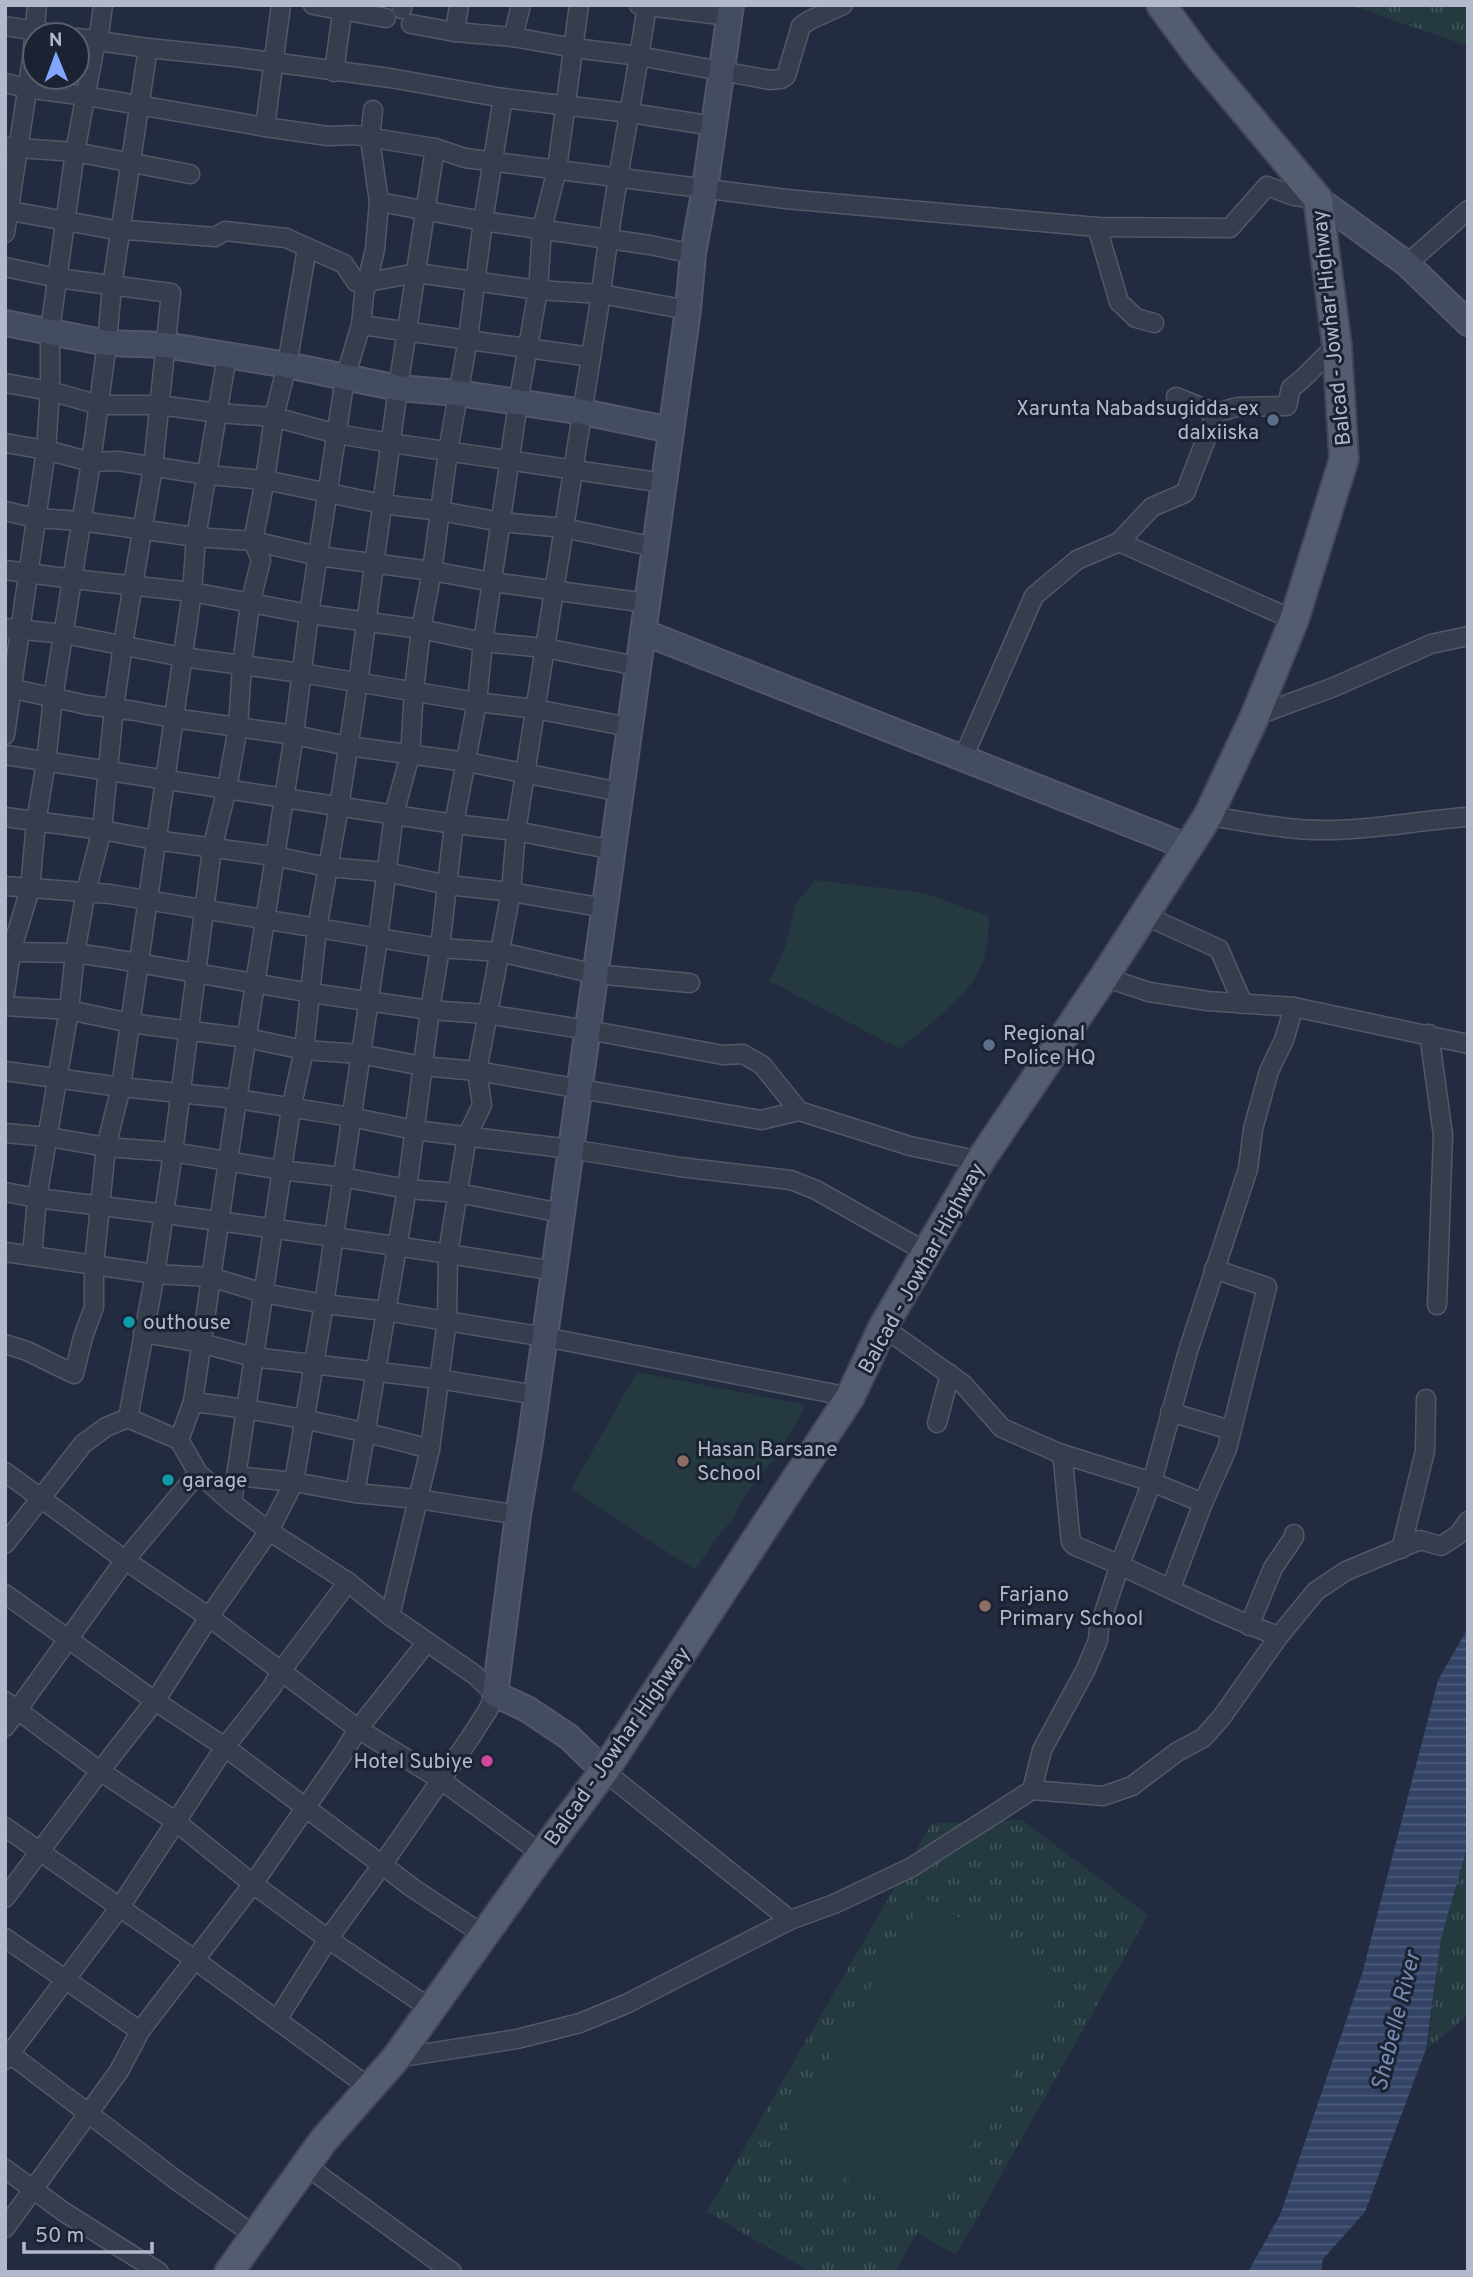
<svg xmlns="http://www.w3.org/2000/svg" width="1473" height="2277" font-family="Overpass,sans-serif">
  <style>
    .grass { fill: url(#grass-tufts) }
    .pitch { fill: #243a40 }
    .water { fill: url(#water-rules) }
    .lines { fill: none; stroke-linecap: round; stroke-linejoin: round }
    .street-casing { stroke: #515969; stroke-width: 21 }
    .secondary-casing { stroke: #515969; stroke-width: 28 }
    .primary-casing { stroke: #3f4757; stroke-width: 32 }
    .street { stroke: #363e4e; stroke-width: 18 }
    .secondary { stroke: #444c62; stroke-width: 24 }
    .primary { stroke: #545c6f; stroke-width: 28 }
    .service-dot { fill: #5c6f8a; stroke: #1b2333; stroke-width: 2.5 }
    .culture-dot { fill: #0f9aa8; stroke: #1b2333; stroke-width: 2.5 }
    .education-dot { fill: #8d6e63; stroke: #1b2333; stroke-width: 2.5 }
    .hotel-dot { fill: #d1479c; stroke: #1b2333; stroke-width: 2.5 }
    .labels { text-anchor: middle; stroke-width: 6; stroke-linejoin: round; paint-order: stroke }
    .street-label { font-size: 21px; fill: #b2b9ca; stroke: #1b2333 }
    .poi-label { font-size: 21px; fill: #b2b9ca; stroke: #1b2333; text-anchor: start }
    .water-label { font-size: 23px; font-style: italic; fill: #778bb3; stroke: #1b2333 }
  </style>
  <defs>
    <pattern id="grass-tufts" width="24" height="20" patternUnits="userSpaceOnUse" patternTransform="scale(1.75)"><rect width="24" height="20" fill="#243a40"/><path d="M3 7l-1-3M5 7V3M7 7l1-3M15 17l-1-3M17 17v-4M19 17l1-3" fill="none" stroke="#41545a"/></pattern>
    <pattern id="water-rules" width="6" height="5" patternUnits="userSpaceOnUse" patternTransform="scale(1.75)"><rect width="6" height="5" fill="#344467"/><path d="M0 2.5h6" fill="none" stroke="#4f5d7b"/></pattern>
  </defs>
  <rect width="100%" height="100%" fill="#222b3f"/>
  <!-- grass -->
  <g class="grass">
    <path d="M1350,5H1468V46Z"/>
    <path d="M1022,1820L1148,1915L956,2255L917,2233L895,2272H811L707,2212L932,1823Z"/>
    <path d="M1468,1844V2015L1427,2049L1441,1939Z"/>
  </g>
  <!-- pitch -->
  <g class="pitch">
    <path d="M815,880L924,893L989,916C989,937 987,957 977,975C963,1000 922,1030 900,1049L769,981L785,948L796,904Z"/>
    <path d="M637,1372L806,1405L778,1455L746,1494L732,1521L717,1537L695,1570L571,1489Z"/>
    <path d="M924,1897L1069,1981L924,2225L780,2141Z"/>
  </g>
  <!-- water -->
  <path class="water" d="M1468,1628V1844L1441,1939L1426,2049L1365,2212L1323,2259L1321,2272H1248L1280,2215L1362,1974L1438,1680Z"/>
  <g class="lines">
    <defs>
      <g id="street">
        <path d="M313,5L386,18"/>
        <path d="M639,5L729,16"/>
        <path d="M402,9V5"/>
        <path d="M411,24L455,32L513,37L574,48L639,56L770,80L781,79L786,76L801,26L810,20L843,5"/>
        <path d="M5,26L61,35"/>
        <path d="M455,32L459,5"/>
        <path d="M513,37L521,5"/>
        <path d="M77,38L148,48L235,57L390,78L503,98L630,113L714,126"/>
        <path d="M334,72L343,5"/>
        <path d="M5,83L26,88L86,96L265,127L328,136L355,135L435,148L465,158L786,199L1097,227L1230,228L1267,186L1294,196L1318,199"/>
        <path d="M265,127L281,5"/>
        <path d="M5,147L75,152L190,174"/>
        <path d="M379,202L483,221L650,245L693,254"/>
        <path d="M5,210L121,231L127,230L215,237L225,231L286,238L344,264L356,282H368L417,273L538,290L601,294L688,310"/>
        <path d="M1097,227L1119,302L1136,318L1154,323"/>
        <path d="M5,233L32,59L37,5"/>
        <path d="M1407,264L1468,210"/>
        <path d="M5,267L57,278L171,293L153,467L123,644L114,708L102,830L86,891L75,953L69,1010L37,1198L32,1256"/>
        <path d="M361,325L591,357"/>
        <path d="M5,383L50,391L99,405H159L218,413L274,417L337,434L391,443L664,483"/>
        <path d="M1176,397L1216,413"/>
        <path d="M5,443L46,450L91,462L118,461L208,475L265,480L382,504L440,511L501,522L564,528L655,547"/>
        <path d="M5,511L35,518L81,521L196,537L253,541L318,556L432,571L492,582L647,603"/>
        <path d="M1119,542L1152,507L1185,493L1216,413L1237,407L1287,406L1291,388C1309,376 1319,359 1337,346"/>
        <path d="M5,570L73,579L192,592L309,614L421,629L483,642L545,648L637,666"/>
        <path d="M5,628L64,634L182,657L301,673L477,702L535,709L630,727"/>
        <path d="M5,687L87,705L135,711L173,718L294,735L348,746L467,762L621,792"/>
        <path d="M1255,716L1334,687L1431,644L1468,636"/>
        <path d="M5,735L46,450L50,391V330L75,152L96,40L100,28L103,5"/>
        <path d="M5,755L454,824L516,831L613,850"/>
        <path d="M963,758L1034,596L1077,560L1119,542L1294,620"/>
        <path d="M1208,816C1247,821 1287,831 1327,830C1374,830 1421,820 1468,817"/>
        <path d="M5,817L102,830L155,840L274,856L327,867L386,872L448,885L511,892L605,908"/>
        <path d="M5,886L110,894L440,948L500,952L595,974L690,983"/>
        <path d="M1144,915L1219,949L1243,1004"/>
        <path d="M5,949L11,952L75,953L109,958L311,993L430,1010L486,1014L588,1030L723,1055L743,1054L762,1065L799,1111"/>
        <path d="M1104,977L1149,992L1208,1001L1294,1007L1468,1044"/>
        <path d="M5,993L11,952L30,889L36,822L46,762L53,698L91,462L107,343L112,286L148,48"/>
        <path d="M5,1006L69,1010L130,1023L247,1038L304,1050L360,1054L422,1066L477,1071L761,1120L799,1111L910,1146L980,1161"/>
        <path d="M1429,1034L1443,1135L1437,1305"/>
        <path d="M5,1071L121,1087L237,1099L351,1117L414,1130L571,1149L680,1167L791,1180L816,1190L926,1252"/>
        <path d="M5,1133L49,1137L106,1147L173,1152L281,1170L342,1177L407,1189L458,1193L562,1213"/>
        <path d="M5,1192L37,1198C210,1219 382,1242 554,1271"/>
        <path d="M5,1252L155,1274L211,1277L263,1293L324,1304L385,1311L545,1337L850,1397"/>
        <path d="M883,1327L963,1384L1002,1428L1059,1453L1063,1460L1070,1534L1071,1542L1075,1546C1144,1573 1209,1612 1279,1636"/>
        <path d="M143,1333L201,1343L253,1357L438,1379L537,1395"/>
        <path d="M5,1344L27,1351L74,1374L83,1337L94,1307V1265L106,1147L121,1087L192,592L196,537L227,356"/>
        <path d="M193,1402C273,1411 352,1428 430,1449"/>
        <path d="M1170,1412L1230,1430"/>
        <path d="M128,1418L155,1274L173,1152L212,849L227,788L238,727L242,665L250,604L261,560L253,541L265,480L274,417L287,365L307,248"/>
        <path d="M128,1418L179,1440L198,1473L232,1503L269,1531L348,1582L390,1616L475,1675L495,1694L488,1710L470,1738L382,1865L328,1939L277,2020"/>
        <path d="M937,1423L950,1374"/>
        <path d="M179,1440L193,1402L237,1099L294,735L309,614L345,378L361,325L364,295L375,249L379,202L370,139L373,110"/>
        <path d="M1059,1453L1152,1482L1203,1503"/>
        <path d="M5,1472L125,1560L209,1617L358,1729L441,1780L542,1854"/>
        <path d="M236,1476L294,1482L355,1493L418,1499L518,1515"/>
        <path d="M355,1493L407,1189L430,1010L440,948L454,824L477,702L483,642L518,403L538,290L542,229L557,169L579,5"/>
        <path d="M232,1503L291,1109L304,1050L317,928L339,807L358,683L398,388L435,148"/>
        <path d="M5,1544L83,1444L106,1427L128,1418"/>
        <path d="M1401,1549L1425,1451L1426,1399"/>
        <path d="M1171,1588L1203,1503L1227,1449L1267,1287L1214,1269"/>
        <path d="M5,1594L155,1701L225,1747L414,1889L484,1935"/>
        <path d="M390,1616L430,1449L447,1320L448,1253L467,1136L482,1105L477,1071L511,892L516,831L601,294C612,197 633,102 647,5"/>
        <path d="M1249,1626L1273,1568L1294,1537V1534"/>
        <path d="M5,1701L100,1771L175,1821L253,1884L328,1939L431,2009"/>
        <path d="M5,1727L125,1560L198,1473"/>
        <path d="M604,1771L790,1920"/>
        <path d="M1032,1790L1042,1750L1086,1669L1098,1640L1099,1628L1120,1564L1152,1482L1188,1351L1248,1169L1253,1129L1269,1071L1284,1040L1294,1007"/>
        <path d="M5,1827L195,1960L370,2088"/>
        <path d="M5,1898L100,1771L155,1701L209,1617L269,1531L294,1482L324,1304L378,938L394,814L410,755L414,690L421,629L432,571L448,451L468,339L483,221L503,98"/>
        <path d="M5,1938L140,2031"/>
        <path d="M5,2050L176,2180L254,2235"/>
        <path d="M396,2058L517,2039L580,2023L626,2004L790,1920L834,1904L912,1867L1032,1790L1103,1796L1132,1786L1177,1752L1203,1738L1221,1718L1279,1636L1316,1591L1346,1571L1420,1540L1441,1546L1458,1535L1468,1521"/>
        <path d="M5,2060L120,1907L225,1747L272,1687L281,1671L348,1582"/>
        <path d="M305,2165L452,2272"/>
        <path d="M5,2169L64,2212L159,2272"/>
        <path d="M5,2228L119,2071L140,2031L253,1884L344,1752L358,1729L427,1642"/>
      </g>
      <g id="secondary">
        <path d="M1318,199L1407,264L1468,323"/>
        <path d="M5,323L107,343L165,345L287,365L398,388L458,393L583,412L671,430"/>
        <path d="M643,632L1188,847"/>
        <path d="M604,1771L569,1737L527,1709L495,1694L518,1515L530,1443L688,310L693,254L705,188L731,5"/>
      </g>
      <path id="primary" d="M229,2272L323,2141L396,2058L542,1854L604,1771L850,1397L883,1327L980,1161L1104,977L1208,816L1255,716L1294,620L1344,459L1337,346L1318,199L1200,58L1161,5"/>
    </defs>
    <!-- street casing -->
    <use href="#street" class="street-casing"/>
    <!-- secondary casing -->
    <use href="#secondary" class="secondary-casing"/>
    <!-- primary casing -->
    <use href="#primary" class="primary-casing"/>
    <!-- street -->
    <use href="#street" class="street"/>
    <!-- secondary -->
    <use href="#secondary" class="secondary"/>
    <!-- primary -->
    <use href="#primary" class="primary"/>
  </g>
  <!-- markers -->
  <g class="service-dot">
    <circle cx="1273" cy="420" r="7"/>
    <circle cx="989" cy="1045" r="7"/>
  </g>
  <g class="culture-dot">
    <circle cx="129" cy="1322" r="7"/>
    <circle cx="168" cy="1480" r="7"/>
  </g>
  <g class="education-dot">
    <circle cx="683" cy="1461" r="7"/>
    <circle cx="985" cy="1606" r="7"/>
  </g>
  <circle class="hotel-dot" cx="487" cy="1761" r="7"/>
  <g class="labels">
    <!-- street labels -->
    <g class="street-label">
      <text transform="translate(1331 328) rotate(-96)" y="7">Balcad - Jowhar Highway</text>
      <text transform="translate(921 1268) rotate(-61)" y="7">Balcad - Jowhar Highway</text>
      <text transform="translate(617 1746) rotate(-55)" y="7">Balcad - Jowhar Highway</text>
    </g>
    <!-- poi labels -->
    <g class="poi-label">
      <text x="1259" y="415" text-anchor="end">Xarunta Nabadsugidda-ex<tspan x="1259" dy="24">dalxiiska</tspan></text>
      <text x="1003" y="1040">Regional<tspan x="1003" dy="24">Police HQ</tspan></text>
      <text x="143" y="1329">outhouse</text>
      <text x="697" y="1456">Hasan Barsane<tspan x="697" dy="24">School</tspan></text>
      <text x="182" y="1487">garage</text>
      <text x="999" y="1601">Farjano<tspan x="999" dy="24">Primary School</tspan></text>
      <text x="473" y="1768" text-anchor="end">Hotel Subiye</text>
    </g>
    <!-- water labels -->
    <g class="water-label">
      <text transform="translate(1395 2021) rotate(-76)" y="8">Shebelle River</text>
    </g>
  </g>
  <!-- border -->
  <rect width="1473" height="2277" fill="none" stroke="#b2b9ca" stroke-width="14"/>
  <!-- north arrow -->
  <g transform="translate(56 56) rotate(359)"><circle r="33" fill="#1b2333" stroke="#575f6f" stroke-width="2"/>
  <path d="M0-5L12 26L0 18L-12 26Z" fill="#81a6ff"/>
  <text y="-10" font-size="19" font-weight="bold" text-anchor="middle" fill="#b2b9ca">N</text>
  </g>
  <!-- scale -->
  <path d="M24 2242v10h128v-10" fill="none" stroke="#b2b9ca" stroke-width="3.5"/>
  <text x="35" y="2242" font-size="21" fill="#b2b9ca" stroke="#1b2333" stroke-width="5" paint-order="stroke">50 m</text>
</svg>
